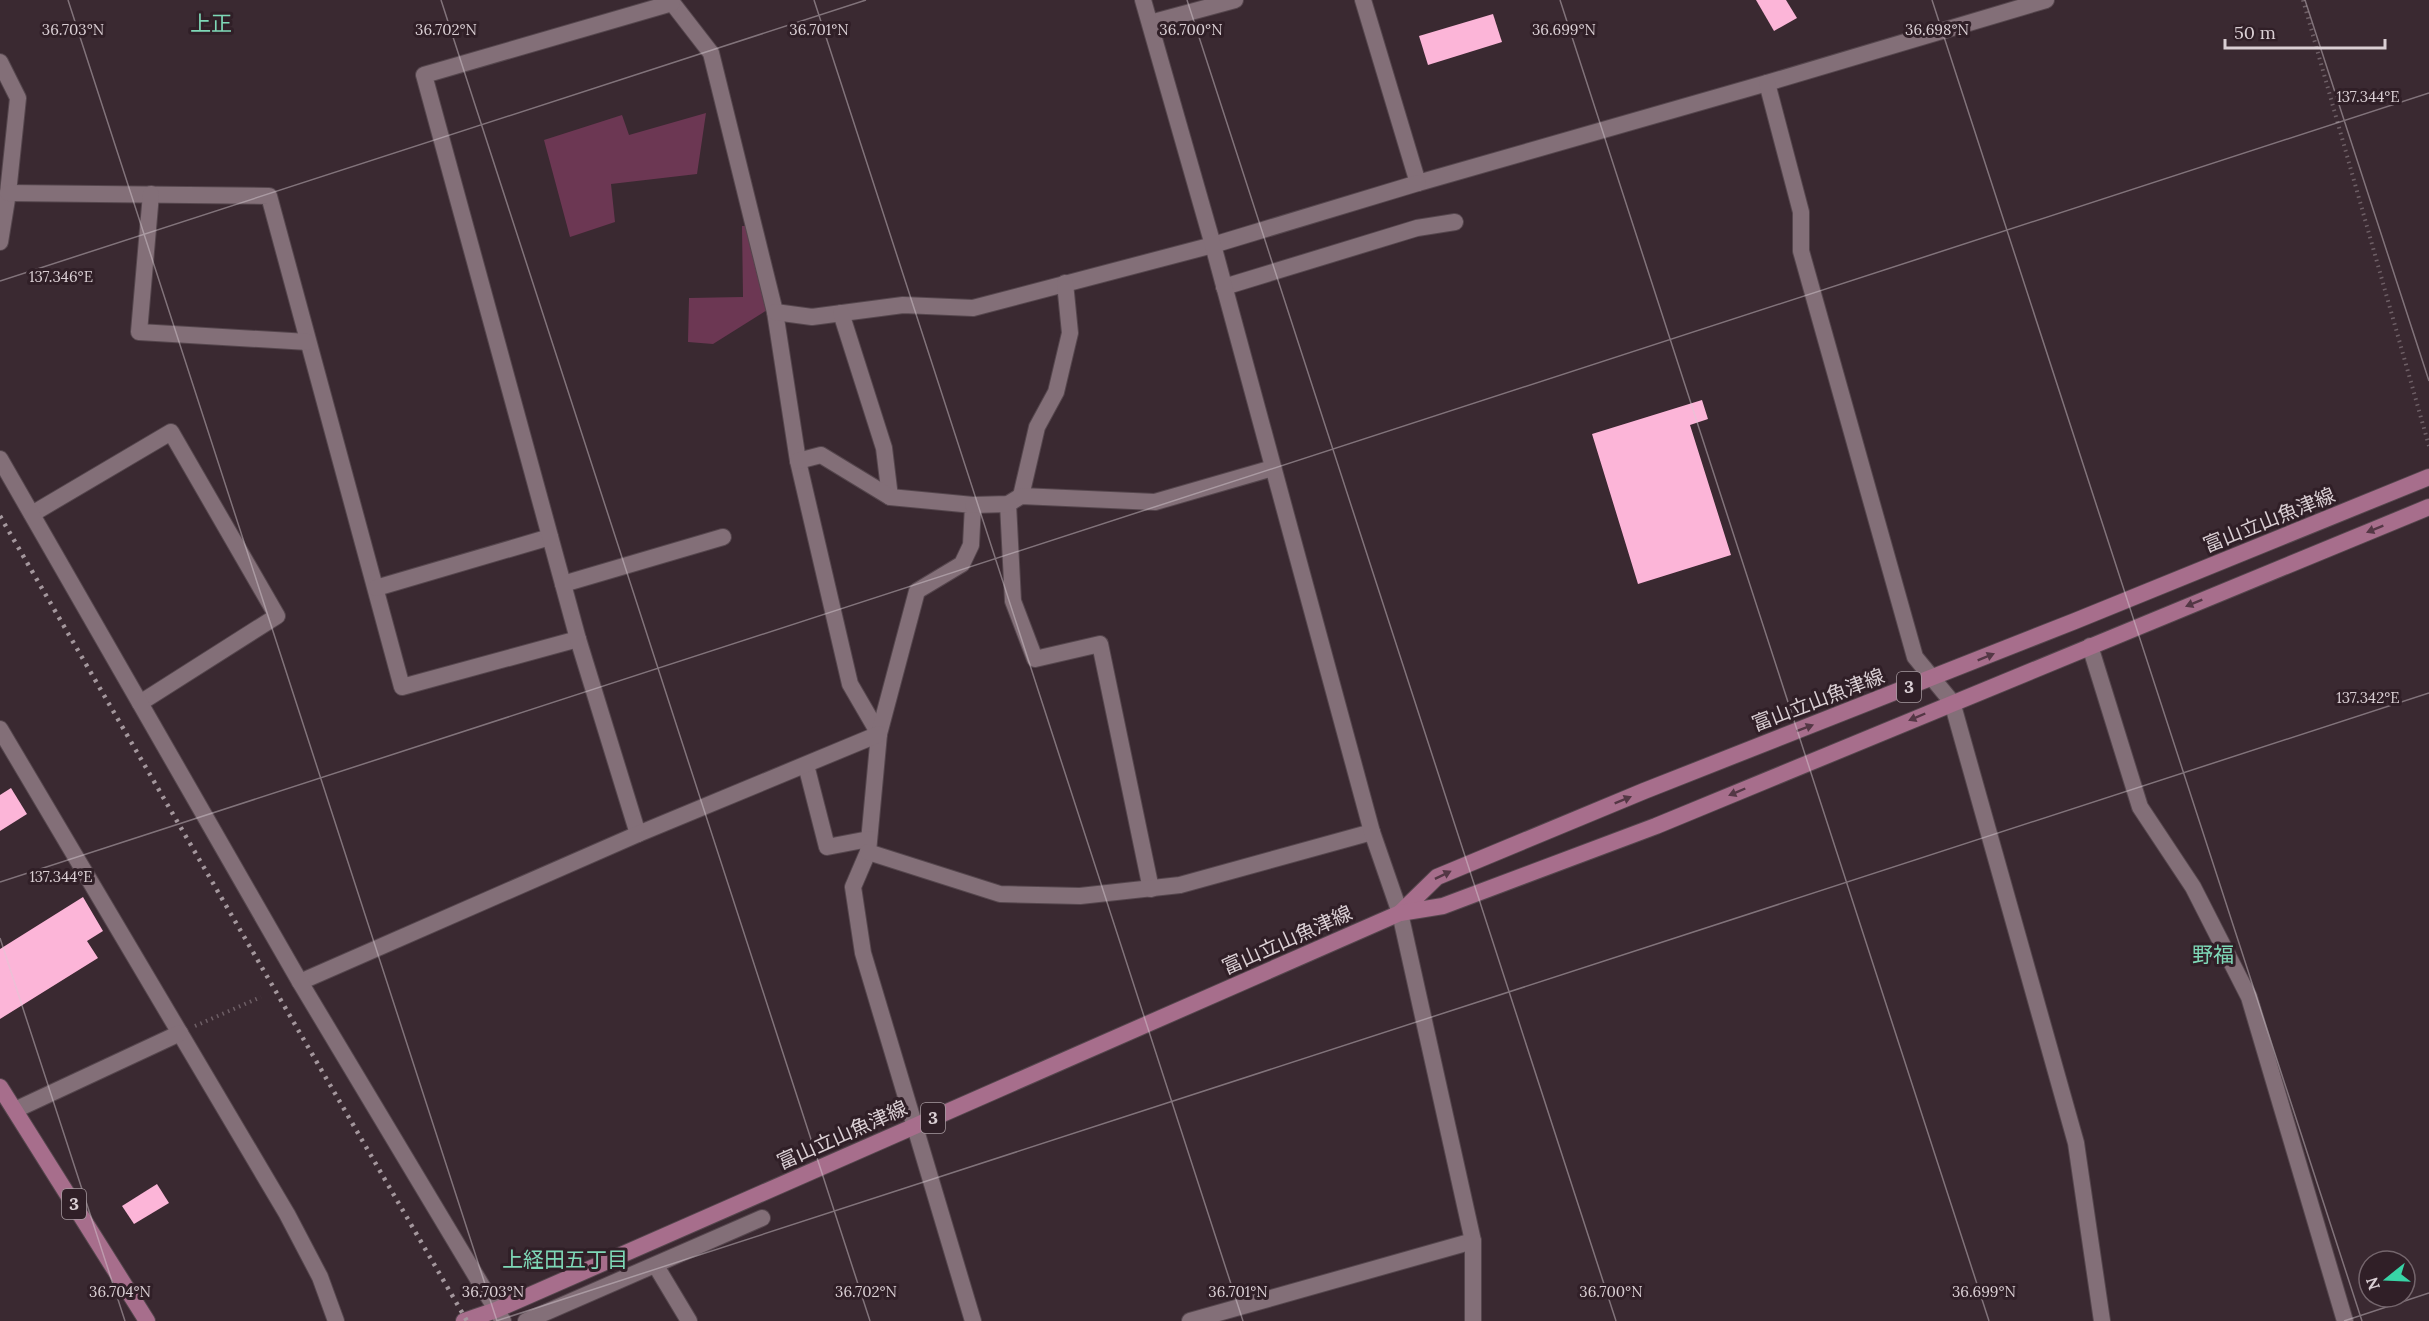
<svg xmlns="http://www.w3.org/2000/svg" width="2429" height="1321" font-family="Lora,'Noto Sans JP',serif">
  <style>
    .green { fill: #6c3753 }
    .building { fill: #fcb5d8 }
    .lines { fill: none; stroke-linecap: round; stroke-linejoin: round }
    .minor-casing { stroke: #55464d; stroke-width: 18 }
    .tertiary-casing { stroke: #55464d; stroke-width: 18 }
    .primary-casing { stroke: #55464d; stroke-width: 18 }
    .path { stroke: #6e5f66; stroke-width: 4; stroke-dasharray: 1.5 4.5; stroke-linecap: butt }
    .minor { stroke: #836f78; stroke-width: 16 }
    .tertiary { stroke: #836f78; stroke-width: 16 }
    .primary { stroke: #a76e8c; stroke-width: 16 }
    .rail { stroke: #a4979d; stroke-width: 4.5; stroke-dasharray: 3 6; stroke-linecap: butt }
    .oneway { fill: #543745 }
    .ticks { fill: none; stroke: #dacfd4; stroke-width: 1.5; stroke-opacity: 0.45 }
    .labels { text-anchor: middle; stroke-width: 6; stroke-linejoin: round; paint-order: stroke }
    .shield { fill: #301f27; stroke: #a79aa0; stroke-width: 1.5 }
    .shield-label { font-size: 18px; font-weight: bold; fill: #dacfd4 }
    .street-label { font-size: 20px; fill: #dacfd4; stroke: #301f27 }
    .neighbourhood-label { font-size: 21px; fill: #7ed8b7; stroke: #301f27 }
    .ticks-label { font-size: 15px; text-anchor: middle; fill: #dacfd4; stroke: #301f27; stroke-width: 6; stroke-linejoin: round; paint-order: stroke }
  </style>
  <rect width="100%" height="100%" fill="#3a2931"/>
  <!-- green -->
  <g class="green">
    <path d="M706,113L697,174L611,184L615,222L570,237L544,140L622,115L629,135Z"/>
    <path d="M742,226H749L767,310L713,344L688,342L689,298L743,297Z"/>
  </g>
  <!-- building -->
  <g class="building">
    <path d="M1756,0H1786L1797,18L1774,31Z"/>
    <path d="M1493,14L1502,42L1428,65L1419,36Z"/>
    <path d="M1702,400L1708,419L1690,425L1731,555L1638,584L1592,434Z"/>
    <path d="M11,788L27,814L0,831V795Z"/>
    <path d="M83,897L103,931L87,941L98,958L0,1019V949Z"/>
    <path d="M157,1184L169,1203L134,1224L122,1206Z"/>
  </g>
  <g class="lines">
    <defs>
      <g id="minor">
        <path d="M670,0L711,53L775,312L798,461L850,684L879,734"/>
        <path d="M1363,0L1418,183L1767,83L2046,0"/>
        <path d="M1150,23L1235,0"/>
        <path d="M0,62L18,98L8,193L0,242"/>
        <path d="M1767,83L1801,212V251L1915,657L1952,702"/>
        <path d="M8,193L269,196L402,687L578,639"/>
        <path d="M151,194L139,332L308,342"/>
        <path d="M1224,287L1417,228L1455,222"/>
        <path d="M775,312L812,317L903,305L973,308L1213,245L1418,183"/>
        <path d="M841,313L884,448L890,497"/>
        <path d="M798,461L821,455L890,497L973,505L971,545L962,564L917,591L879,734L868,852L853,887L863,953L973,1321"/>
        <path d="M1021,496L1037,427L1056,392L1070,333L1065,283"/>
        <path d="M1008,504L1013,601L1035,659L1100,644L1151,889"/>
        <path d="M973,505L1008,504L1021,496L1155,502L1273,468"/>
        <path d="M32,514L171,432L277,616L140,703"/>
        <path d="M563,584L723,537"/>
        <path d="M376,588L550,537"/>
        <path d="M2090,646L2140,807L2193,887L2249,997L2345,1321"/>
        <path d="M0,729L287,1214L320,1277L336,1321"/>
        <path d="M806,765L827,847L869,839"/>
        <path d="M638,834L578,639L424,75L672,3"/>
        <path d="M868,852L1000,894L1080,896L1180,885L1372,832"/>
        <path d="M300,982L638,834L879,734"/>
        <path d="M15,1110L180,1033"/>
        <path d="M656,1266L689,1321"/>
        <path d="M526,1321L762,1218"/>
        <path d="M1190,1321L1473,1241"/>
      </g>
      <g id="tertiary">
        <path d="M1143,0L1213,245L1372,832L1400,913L1473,1241V1321"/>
        <path d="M0,459L300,982L503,1321"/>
        <path d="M1952,702L2076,1143L2102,1321"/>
      </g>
      <g id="primary">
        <path d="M1400,913L1437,877L1644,791L2075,621L2429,477"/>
        <path d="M0,1087L147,1321"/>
        <path d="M464,1321L496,1310L1400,913L1443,906L1656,826L2429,507"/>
      </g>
    </defs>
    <!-- minor casing -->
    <use href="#minor" class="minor-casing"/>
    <!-- tertiary casing -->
    <use href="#tertiary" class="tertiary-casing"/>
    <!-- primary casing -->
    <use href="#primary" class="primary-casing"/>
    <!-- path -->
    <g class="path">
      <path d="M2303,0L2429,446"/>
      <path d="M195,1026L261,997"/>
    </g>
    <!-- minor -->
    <use href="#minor" class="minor"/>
    <!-- tertiary -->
    <use href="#tertiary" class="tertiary"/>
    <!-- primary -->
    <use href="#primary" class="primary"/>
    <!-- rail -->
    <path class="rail" d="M0,516L467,1321"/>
  </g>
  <!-- one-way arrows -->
  <defs><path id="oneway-solid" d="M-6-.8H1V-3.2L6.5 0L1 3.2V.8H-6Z" transform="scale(1.5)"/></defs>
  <g class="oneway">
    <use href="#oneway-solid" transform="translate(2375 529) rotate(158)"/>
    <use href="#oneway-solid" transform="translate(2194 603) rotate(158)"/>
    <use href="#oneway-solid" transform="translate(1986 657) rotate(-22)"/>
    <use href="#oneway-solid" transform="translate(1917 717) rotate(157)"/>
    <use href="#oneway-solid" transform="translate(1805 728) rotate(-21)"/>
    <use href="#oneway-solid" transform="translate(1737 792) rotate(157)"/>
    <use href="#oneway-solid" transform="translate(1623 800) rotate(-22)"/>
    <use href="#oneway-solid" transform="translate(1443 875) rotate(-26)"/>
  </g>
  <!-- ticks -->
  <path class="ticks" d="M68,0L497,1321M441,0L870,1321M814,0L1243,1321M1187,0L1616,1321M1560,0L1989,1321M1932,0L2362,1321M2305,0L2429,381M0,281L866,0M0,882L2429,93M0,938L125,1321M496,1321L2429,693M2344,1321L2429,1293"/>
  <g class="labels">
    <!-- shield labels -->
    <g class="shield">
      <rect x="1897" y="672" width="24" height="30" rx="4.5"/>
      <rect x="921" y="1103" width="24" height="30" rx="4.5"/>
      <rect x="62" y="1189" width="24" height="30" rx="4.5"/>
    </g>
    <g class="shield-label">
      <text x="1909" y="693">3</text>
      <text x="933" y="1124">3</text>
      <text x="74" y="1210">3</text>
    </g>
    <!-- street labels -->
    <g class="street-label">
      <text transform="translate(2269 520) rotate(-22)" y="7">富山立山魚津線</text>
      <text transform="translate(1818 700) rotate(-21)" y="7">富山立山魚津線</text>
      <text transform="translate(1287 940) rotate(-24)" y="7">富山立山魚津線</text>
      <text transform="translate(842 1135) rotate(-24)" y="7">富山立山魚津線</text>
    </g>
    <!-- neighbourhood labels -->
    <g class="neighbourhood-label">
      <text x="211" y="31">上正</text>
      <text x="2213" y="962">野福</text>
      <text x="565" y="1267">上経田五丁目</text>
    </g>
  </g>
  <g class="ticks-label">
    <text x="73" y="35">36.703°N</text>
    <text x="446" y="35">36.702°N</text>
    <text x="819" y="35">36.701°N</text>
    <text x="1191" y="35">36.700°N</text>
    <text x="1564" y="35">36.699°N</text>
    <text x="1937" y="35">36.698°N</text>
    <text x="2368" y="102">137.344°E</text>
    <text x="61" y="282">137.346°E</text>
    <text x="2368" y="703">137.342°E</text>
    <text x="61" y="882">137.344°E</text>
    <text x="120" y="1297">36.704°N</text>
    <text x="493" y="1297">36.703°N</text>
    <text x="866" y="1297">36.702°N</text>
    <text x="1238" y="1297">36.701°N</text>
    <text x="1611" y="1297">36.700°N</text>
    <text x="1984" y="1297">36.699°N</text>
  </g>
  <!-- north arrow -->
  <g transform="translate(2387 1279) rotate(252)"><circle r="28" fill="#301f27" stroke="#74656c" stroke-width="1.5"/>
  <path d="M0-4.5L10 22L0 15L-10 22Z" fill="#38d4a6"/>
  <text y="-9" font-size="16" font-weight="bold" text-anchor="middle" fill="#dacfd4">N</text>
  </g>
  <!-- scale -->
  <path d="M2225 39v9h160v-9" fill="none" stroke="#dacfd4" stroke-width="3"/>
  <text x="2234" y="39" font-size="18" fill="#dacfd4" stroke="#301f27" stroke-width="4.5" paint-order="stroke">50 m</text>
</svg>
